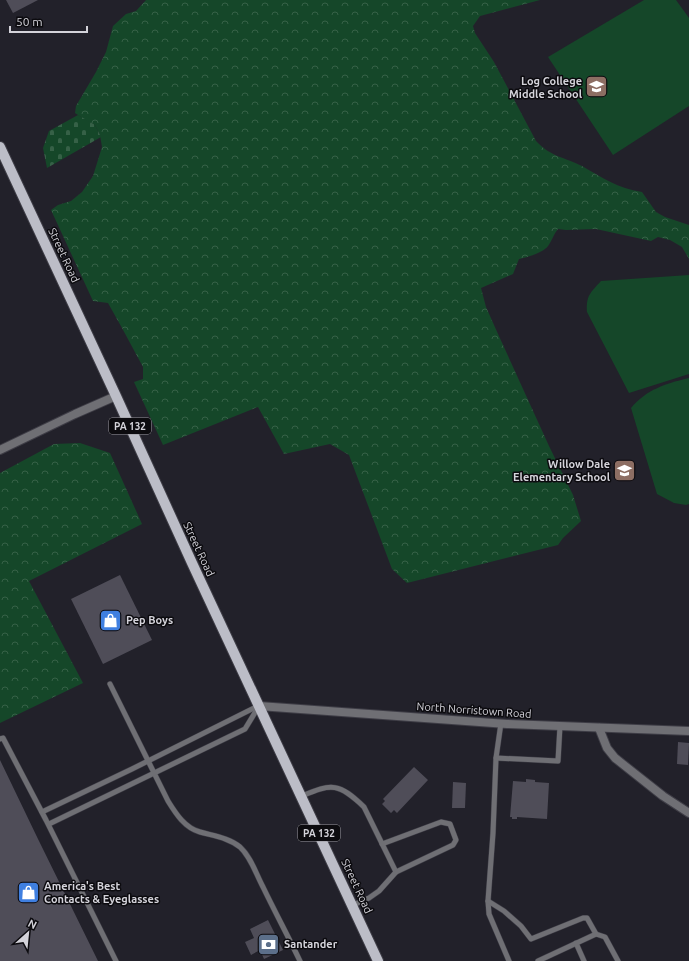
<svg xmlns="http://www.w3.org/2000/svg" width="689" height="961" font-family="Ubuntu,sans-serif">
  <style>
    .green { fill: #154729 }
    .forest { fill: url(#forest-crowns) }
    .cemetery { fill: url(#cemetery-stones) }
    .building { fill: #4f4d58 }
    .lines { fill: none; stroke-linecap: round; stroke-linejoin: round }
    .service-casing { stroke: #3e3d46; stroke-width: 6 }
    .minor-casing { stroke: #3e3d46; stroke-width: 10 }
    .tertiary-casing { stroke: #3e3d46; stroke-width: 10 }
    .primary-casing { stroke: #3e3d46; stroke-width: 12 }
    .service { stroke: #6f6f74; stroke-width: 5 }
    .minor { stroke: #6f6f74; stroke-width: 8 }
    .tertiary { stroke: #6f6f74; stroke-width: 8 }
    .primary { stroke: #bcbdc7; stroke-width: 10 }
    .labels { text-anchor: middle; stroke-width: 3; stroke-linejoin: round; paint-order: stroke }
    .shield { fill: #0c0b0f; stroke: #98979d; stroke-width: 1 }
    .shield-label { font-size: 10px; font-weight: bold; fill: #d4d3da }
    .poi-label { font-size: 11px; font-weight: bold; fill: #d4d3da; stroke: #0c0b0f; text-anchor: start }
    .street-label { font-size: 11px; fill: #d4d3da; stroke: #0c0b0f }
  </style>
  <defs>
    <pattern id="forest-crowns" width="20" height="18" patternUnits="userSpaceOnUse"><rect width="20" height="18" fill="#154729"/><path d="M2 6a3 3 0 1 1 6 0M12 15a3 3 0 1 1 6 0" fill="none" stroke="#366147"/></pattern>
    <pattern id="cemetery-stones" width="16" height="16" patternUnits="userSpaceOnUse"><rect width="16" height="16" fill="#154729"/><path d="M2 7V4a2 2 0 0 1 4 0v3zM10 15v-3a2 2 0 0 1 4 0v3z" fill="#366147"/></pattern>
  </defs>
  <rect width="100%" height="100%" fill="#22212a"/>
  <!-- green -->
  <g class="green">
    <path d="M644,0H676L689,18V106L613,155L548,57Z"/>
    <path d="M689,275V374L629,393L587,312C586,296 590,293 601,281Z"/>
    <path d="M689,378V504L686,505L674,503L657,494L631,408C647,389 665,384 689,378Z"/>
  </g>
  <!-- forest -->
  <g class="forest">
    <path d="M146,0H540L480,16L473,26L475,33L494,62L536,141C551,157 564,157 582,166C603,178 617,188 642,192L656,212L665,217L689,225V259L682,247L670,240L658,237L651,241L596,229L566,230L558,229C553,235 552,241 548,246C544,252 526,258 519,259L513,274L481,288L486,307L498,334L549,446L573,495L581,521L563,538L558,545L407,583L392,569L349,455L330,444L284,454L258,407L163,445L134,382L143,379V367L122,328L108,303L93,301L51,210L58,205L71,201L82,192L93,176L102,147L100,135L95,125L87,121L75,113L76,106L96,72L106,52L113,26L126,14L136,11Z"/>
    <path d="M80,443L110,453L142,524L29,581L83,683L0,723V473L54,444Z"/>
  </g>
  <!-- cemetery -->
  <path class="cemetery" d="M78,115L95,125L101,137L47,168L43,148L49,131Z"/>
  <!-- building -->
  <g class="building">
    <path d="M6,0H38L13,13Z"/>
    <path d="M120,575L152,640L103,664L71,599Z"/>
    <path d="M678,742L689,743L688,765L677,764Z"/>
    <path d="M0,760L38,839L98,961H0Z"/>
    <path d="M414,767L428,780L397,813L394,810L391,813L382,804L385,801L383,799Z"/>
    <path d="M526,779L535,780V782L549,783L547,819L517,817V819H512V817H510L513,781L526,782Z"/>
    <path d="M453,782L466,783L465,808H452Z"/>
    <path d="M268,920L283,950L264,959L260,950L251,955L245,942L254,938L250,929Z"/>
  </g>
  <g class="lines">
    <defs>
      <g id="service">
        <path d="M110,684L168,801C176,814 185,828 200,832C214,836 229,838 240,847C251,857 256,874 263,887C275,912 288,936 300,961"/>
        <path d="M501,723L496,758L493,833L488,901L489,914L509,961"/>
        <path d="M0,739L3,738L46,820L116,961"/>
        <path d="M496,758L558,761L560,726"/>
        <path d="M302,796C332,783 339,783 364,807L396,872L379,891L369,898L353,905"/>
        <path d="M42,812L132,769L258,706"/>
        <path d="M49,824L245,729L259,706"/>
        <path d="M382,844L441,822L450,824L456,840L453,845L396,872"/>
        <path d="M488,901L504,911L521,926L531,939L583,918H587L596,934"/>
        <path d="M576,943L584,961"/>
        <path d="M538,961L596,934L605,937L618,961"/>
      </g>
      <path id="minor" d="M599,728L607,748L615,758L663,796L689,813"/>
      <g id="tertiary">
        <path d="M0,450L75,414L116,396"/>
        <path d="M259,706L507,724L689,731"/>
      </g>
      <path id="primary" d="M0,147L116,396L192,563L378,961"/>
    </defs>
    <!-- service casing -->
    <use href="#service" class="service-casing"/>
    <!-- minor casing -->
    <use href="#minor" class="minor-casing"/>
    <!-- tertiary casing -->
    <use href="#tertiary" class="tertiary-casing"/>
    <!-- primary casing -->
    <use href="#primary" class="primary-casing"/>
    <!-- service -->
    <use href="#service" class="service"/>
    <!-- minor -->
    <use href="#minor" class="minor"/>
    <!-- tertiary -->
    <use href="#tertiary" class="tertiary"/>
    <!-- primary -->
    <use href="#primary" class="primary"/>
  </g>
  <!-- icons -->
  <defs>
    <symbol id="school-square" viewBox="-11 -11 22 22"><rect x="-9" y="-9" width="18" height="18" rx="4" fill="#8d6e63" stroke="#0c0b0f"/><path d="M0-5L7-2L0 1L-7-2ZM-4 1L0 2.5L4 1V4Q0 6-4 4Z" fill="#fff"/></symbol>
    <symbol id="shop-square" viewBox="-11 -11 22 22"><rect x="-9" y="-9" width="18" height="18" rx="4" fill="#3f7fe0" stroke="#0c0b0f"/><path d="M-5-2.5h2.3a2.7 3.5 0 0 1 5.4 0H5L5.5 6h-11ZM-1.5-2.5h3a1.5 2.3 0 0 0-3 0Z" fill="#fff"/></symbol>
    <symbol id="bank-square" viewBox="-11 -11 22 22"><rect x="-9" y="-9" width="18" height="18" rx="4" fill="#5c6f8a" stroke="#0c0b0f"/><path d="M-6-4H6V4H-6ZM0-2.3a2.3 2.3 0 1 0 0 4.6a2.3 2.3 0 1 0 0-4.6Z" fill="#fff"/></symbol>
  </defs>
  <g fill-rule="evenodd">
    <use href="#school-square" x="584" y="74" width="25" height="25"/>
    <use href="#school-square" x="612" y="458" width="25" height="25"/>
    <use href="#shop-square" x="98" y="608" width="25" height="25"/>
    <use href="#shop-square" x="16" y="880" width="25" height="25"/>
    <use href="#bank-square" x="256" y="932" width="25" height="25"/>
  </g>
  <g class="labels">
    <!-- shield labels -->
    <g class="shield">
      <rect x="109" y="418" width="42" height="16" rx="3"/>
      <rect x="298" y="825" width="42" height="16" rx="3"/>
    </g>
    <g class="shield-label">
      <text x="130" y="430">PA 132</text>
      <text x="319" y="837">PA 132</text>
    </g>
    <!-- poi labels -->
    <g class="poi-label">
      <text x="582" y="85" text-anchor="end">Log College<tspan x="582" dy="13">Middle School</tspan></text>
      <text x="610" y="468" text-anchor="end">Willow Dale<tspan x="610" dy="13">Elementary School</tspan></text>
      <text x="126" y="624">Pep Boys</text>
      <text x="44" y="890">America's Best<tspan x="44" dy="13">Contacts &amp; Eyeglasses</tspan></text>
      <text x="284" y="948">Santander</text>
    </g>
    <!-- street labels -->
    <g class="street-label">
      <text transform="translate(64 255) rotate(65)" y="4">Street Road</text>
      <text transform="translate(199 549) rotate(65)" y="4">Street Road</text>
      <text transform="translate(474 710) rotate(4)" y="4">North Norristown Road</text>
      <text transform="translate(357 886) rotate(65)" y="4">Street Road</text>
    </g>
  </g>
  <!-- north arrow -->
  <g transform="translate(28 933) rotate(27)" stroke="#0c0b0f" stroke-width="3" paint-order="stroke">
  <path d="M0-3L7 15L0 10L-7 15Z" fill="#d4d3da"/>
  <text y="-6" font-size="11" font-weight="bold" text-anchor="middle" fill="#d4d3da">N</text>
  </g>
  <!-- scale -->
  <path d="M10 26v6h77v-6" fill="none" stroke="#d4d3da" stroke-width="2"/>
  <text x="16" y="26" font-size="12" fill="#d4d3da" stroke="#0c0b0f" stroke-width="3" paint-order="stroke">50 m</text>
</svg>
